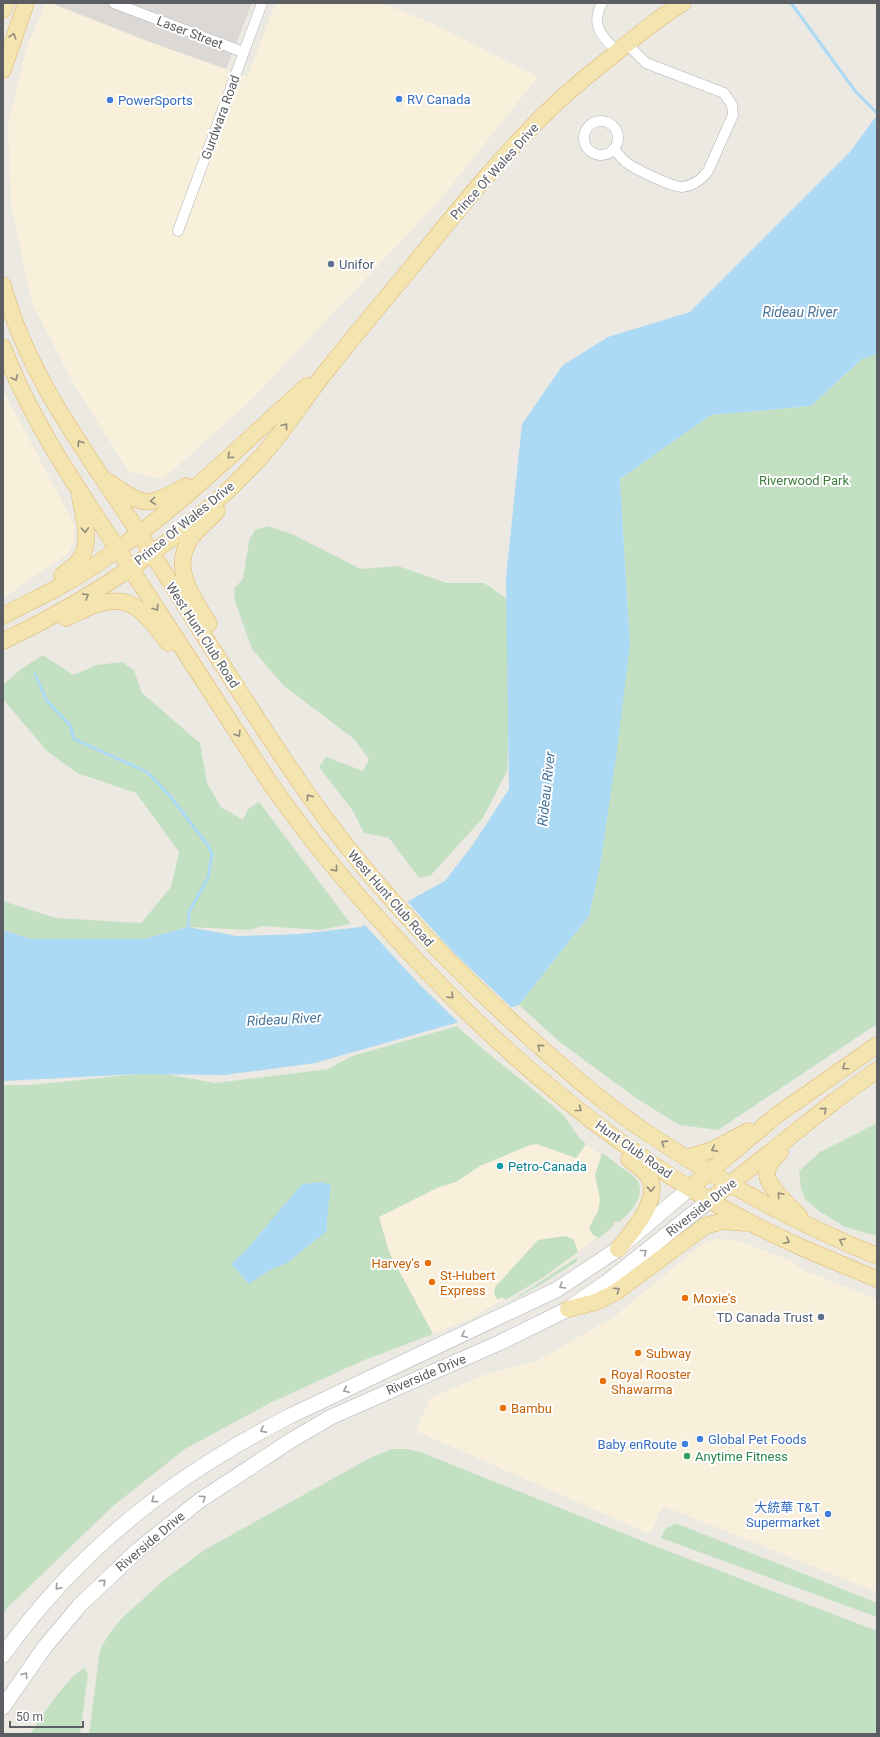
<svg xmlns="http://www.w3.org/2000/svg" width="880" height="1737" font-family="Roboto,'Noto Sans SC',sans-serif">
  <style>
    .commercial { fill: #f9f0db }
    .industrial { fill: #dbd8d5 }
    .green { fill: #c4e0c3 }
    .water { fill: #acd9f3 }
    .pier { fill: #ece9e3 }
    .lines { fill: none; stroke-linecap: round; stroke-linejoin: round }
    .stream { stroke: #acd9f3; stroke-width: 3 }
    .minor-casing { stroke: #b0b3b6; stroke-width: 11 }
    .secondary-casing { stroke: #afb2b6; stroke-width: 16 }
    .primary-casing { stroke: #deb66a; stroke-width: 17 }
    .minor { stroke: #fff; stroke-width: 10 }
    .secondary { stroke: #fff; stroke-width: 15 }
    .primary { stroke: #f4e4b0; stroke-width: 16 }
    .oneway { stroke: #918d7d }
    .oneway2 { stroke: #9d9ea1 }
    .shop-dot { fill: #3f7fe0; stroke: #fff; stroke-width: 1.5 }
    .service-dot { fill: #5c6f8a; stroke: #fff; stroke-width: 1.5 }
    .culture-dot { fill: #0f9aa8; stroke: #fff; stroke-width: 1.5 }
    .food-dot { fill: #e8710a; stroke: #fff; stroke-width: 1.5 }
    .leisure-dot { fill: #2e9e5b; stroke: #fff; stroke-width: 1.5 }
    .labels { text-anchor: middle; stroke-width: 4; stroke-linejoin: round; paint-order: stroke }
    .street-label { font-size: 13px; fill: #5b5e62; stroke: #fff }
    .shop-label { font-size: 13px; fill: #366cbe; stroke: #fff; text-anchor: start }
    .service-label { font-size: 13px; fill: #4e5e75; stroke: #fff; text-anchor: start }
    .park-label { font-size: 13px; fill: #407d3f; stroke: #fff }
    .culture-label { font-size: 13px; fill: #0d838f; stroke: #fff; text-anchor: start }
    .food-label { font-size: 13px; fill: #c56008; stroke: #fff; text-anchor: start }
    .leisure-label { font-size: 13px; fill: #27864d; stroke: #fff; text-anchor: start }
    .water-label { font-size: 14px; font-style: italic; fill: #48759b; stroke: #fff }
  </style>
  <rect width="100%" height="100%" fill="#ece9e3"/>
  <!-- commercial -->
  <g class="commercial">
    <path d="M46,3H51L247,77L276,3H381L432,23L538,77L439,201L249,402L163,479L129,472L72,381L32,303L11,204L8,125L27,46Z"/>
    <path d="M3,390L75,526L74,541L68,554L3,598Z"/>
    <path d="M536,1144L576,1158L586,1144L638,1185L631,1210L558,1268L468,1320L433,1334L389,1252L379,1217L439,1187L456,1182L480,1166L530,1145Z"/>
    <path d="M715,1239L736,1240L792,1261L803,1270L877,1299V1592L663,1506L650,1534L416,1431L430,1398L484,1375L537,1361L614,1317L697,1248L705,1242Z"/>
  </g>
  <!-- industrial -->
  <path class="industrial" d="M51,3H252L226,69L147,41Z"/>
  <!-- green -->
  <g class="green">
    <path d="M877,354V1024L718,1130L679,1125L636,1098L561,1043L519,1005L589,916L630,645L620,479L711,415L811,406L862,359Z"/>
    <path d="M267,526L292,534L361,569L398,566L447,583H484L506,598L512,664L507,771L483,818L431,875L419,878L389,838L364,833L353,811L319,767L326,757L363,771L369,759L354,739L284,686L252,649L235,601L234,588L243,579L249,541L255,530Z"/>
    <path d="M43,655L73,675L97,665L122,662L134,670L142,693L200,743L207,783L221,807L243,820L248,809L259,802L351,924L320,930L262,926L250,930L188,927L144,939H31L3,930V901L56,918L141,923L171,887L179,852L136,793L77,773L47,751L3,699V685L21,669Z"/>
    <path d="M457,1026C490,1057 527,1083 561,1113C571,1122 575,1136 586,1144L576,1158L537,1144L530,1145L480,1166L456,1182L439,1187L379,1217L389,1252L433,1334L362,1361L270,1403L185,1449L112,1507L6,1609L3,1615V1085H31L138,1074H165L215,1083L328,1069L352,1056Z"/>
    <path d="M877,1123V1236L845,1227L819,1211L805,1199L801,1189L799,1171L820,1152Z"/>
    <path d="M602,1153C608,1157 614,1161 619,1166C626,1170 634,1175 638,1182C646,1197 629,1214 618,1223L616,1221L613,1224L614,1226L599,1238L593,1235L589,1228L598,1211L600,1200L595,1175Z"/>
    <path d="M566,1236L574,1240L578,1252L544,1277L507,1299L500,1298L498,1300L495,1296L494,1291L496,1286L538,1240Z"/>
    <path d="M578,1257L576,1262L545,1282L508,1303Z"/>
    <path d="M392,1449H408L423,1453L655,1546L877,1631L876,1734H89L100,1650L107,1637L121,1619L164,1580L206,1549L370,1458Z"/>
    <path d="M675,1524H678L877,1603V1617L661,1538L665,1529Z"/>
    <path d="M85,1668L88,1675L80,1734H30C41,1718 68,1675 85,1668Z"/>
  </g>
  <!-- water -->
  <g class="water">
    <path d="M877,115V354L862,359L811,406L711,415L620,479L630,645L616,758L600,866L589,916L519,1005L315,1063L225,1075L138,1074L3,1081V930L31,939H144L188,927L237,936L299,934L361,927L445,881L474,843L509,789L506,578L522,424L563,365L608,337L690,312L850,152Z"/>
    <path d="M321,1182L331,1185L327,1219V1231L287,1263L270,1270L249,1284L231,1264L247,1249L302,1184Z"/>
  </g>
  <!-- pier -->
  <path class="pier" d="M406,900L454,953L512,1008L459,1023L418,983L363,923Z"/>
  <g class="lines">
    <!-- stream -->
    <g class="stream">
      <path d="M791,3L856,92L877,113"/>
      <path d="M35,674L47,701L70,725L74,739L147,772L170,796L207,844L212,854L208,878L189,912L188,927"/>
    </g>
    <defs>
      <g id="minor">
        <path d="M114,3L243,52"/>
        <path d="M602,3C590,26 602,36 617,52"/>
        <circle cx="601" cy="138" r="17"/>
        <path d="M614,149C618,154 622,159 627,163C635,169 672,187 682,187C693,186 701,180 708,171L733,115L732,105L724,93L646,63L627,44"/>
        <path d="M178,231L262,3"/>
      </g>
      <g id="secondary">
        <path d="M3,1655C80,1548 173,1476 290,1416L556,1290L618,1249L690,1188"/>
        <path d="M3,1707L44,1648L80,1605L138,1550L199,1501L290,1441L331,1417L499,1343L568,1309L607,1282L710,1200"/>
      </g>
      <g id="primary">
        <path d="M3,10L6,3"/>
        <path d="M3,70L26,3"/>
        <path d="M3,285C28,378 88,454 139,533C194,619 247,707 305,790C371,885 451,968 538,1045C572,1075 608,1107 646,1132C719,1181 796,1223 877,1256"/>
        <path d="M3,347C33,426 83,496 129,566C175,636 220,707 266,777C305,834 348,886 395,937C490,1042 600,1138 723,1208C772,1236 825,1258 877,1279"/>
        <path d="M109,482C146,508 147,507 186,486"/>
        <path d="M62,575C69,570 78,564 82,556C91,539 83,514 80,497"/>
        <path d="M3,616C20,606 39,598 57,588C78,577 99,563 118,549C186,501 245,441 307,386"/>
        <path d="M66,618C87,608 115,592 137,608C149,617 159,631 168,643"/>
        <path d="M209,624C193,597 170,568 191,538C198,528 209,520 217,511"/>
        <path d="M3,641C95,598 191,533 260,458C286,429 307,394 332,364C357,332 384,301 410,269C455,214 499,158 550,109C569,90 591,73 611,57C634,38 658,18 683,3"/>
        <path d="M780,1152C775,1157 767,1166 767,1174C768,1188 791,1207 800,1217"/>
        <path d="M686,1158L714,1149L748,1131"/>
        <path d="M690,1188L777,1115L877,1045"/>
        <path d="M710,1200L836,1100L877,1070"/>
        <path d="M618,1249C631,1233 663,1198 648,1176C643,1169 636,1164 629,1159"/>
        <path d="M568,1309L596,1302L616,1292L705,1226L723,1221L745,1223"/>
      </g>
    </defs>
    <!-- minor casing -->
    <use href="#minor" class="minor-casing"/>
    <!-- secondary casing -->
    <use href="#secondary" class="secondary-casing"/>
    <!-- primary casing -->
    <use href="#primary" class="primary-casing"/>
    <!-- minor -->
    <use href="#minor" class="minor"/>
    <!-- secondary -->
    <use href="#secondary" class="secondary"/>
    <!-- primary -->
    <use href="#primary" class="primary"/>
  </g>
  <!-- one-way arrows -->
  <defs><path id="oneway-chevron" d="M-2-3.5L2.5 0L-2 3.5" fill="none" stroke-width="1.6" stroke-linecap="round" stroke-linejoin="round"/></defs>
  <g class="oneway">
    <use href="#oneway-chevron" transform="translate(13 36) rotate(-72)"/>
    <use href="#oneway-chevron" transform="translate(15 378) rotate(65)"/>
    <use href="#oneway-chevron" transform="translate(285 426) rotate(-52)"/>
    <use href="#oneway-chevron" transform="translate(80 443) rotate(-122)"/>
    <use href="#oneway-chevron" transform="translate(230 456) rotate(138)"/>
    <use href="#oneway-chevron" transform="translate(153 501) rotate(172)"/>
    <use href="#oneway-chevron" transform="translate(85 530) rotate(88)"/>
    <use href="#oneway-chevron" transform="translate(86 596) rotate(-31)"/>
    <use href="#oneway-chevron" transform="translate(156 608) rotate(57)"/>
    <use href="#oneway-chevron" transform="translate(238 734) rotate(57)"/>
    <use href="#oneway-chevron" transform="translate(309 797) rotate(-125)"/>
    <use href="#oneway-chevron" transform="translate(335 869) rotate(51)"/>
    <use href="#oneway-chevron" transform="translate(451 996) rotate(44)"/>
    <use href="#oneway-chevron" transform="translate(540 1047) rotate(-139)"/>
    <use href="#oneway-chevron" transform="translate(845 1067) rotate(145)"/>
    <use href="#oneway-chevron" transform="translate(579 1109) rotate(38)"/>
    <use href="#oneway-chevron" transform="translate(824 1110) rotate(-40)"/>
    <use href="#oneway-chevron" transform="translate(664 1143) rotate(-147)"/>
    <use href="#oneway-chevron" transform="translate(714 1149) rotate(154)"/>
    <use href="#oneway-chevron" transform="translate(651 1189) rotate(88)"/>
    <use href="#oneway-chevron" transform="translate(780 1195) rotate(-131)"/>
    <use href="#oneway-chevron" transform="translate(787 1241) rotate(26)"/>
    <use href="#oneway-chevron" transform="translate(842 1241) rotate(-155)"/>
    <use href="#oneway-chevron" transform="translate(617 1290) rotate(-34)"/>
  </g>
  <g class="oneway2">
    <use href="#oneway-chevron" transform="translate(644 1252) rotate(-39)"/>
    <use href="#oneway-chevron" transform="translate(562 1286) rotate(149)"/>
    <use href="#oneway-chevron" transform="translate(464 1335) rotate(155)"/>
    <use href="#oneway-chevron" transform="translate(346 1390) rotate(155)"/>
    <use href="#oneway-chevron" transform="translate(263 1430) rotate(152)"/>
    <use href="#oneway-chevron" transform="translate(203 1498) rotate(-35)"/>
    <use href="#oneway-chevron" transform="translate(154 1500) rotate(143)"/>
    <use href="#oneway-chevron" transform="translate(103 1582) rotate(-44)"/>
    <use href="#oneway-chevron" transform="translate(58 1587) rotate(131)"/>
    <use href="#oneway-chevron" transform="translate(25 1675) rotate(-55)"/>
  </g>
  <!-- markers -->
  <g class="shop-dot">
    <circle cx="399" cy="99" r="4"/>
    <circle cx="110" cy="100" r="4"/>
    <circle cx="700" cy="1439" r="4"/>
    <circle cx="685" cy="1444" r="4"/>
    <circle cx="828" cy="1514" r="4"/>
  </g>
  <g class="service-dot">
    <circle cx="331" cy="264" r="4"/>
    <circle cx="821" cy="1317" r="4"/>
  </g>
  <circle class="culture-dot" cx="500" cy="1166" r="4"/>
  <g class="food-dot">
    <circle cx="428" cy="1263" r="4"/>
    <circle cx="432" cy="1282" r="4"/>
    <circle cx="685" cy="1298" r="4"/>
    <circle cx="638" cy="1353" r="4"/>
    <circle cx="603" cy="1381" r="4"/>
    <circle cx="503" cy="1408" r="4"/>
  </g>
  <circle class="leisure-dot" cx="687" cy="1456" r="4"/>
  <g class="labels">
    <!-- street labels -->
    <g class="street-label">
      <text transform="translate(190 32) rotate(21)" y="5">Laser Street</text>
      <text transform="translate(220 117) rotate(-70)" y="5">Gurdwara Road</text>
      <text transform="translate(494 171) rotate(-48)" y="5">Prince Of Wales Drive</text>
      <text transform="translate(184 523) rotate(-39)" y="5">Prince Of Wales Drive</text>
      <text transform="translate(203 635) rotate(57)" y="5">West Hunt Club Road</text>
      <text transform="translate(391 898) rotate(49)" y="5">West Hunt Club Road</text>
      <text transform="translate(634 1149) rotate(35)" y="5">Hunt Club Road</text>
      <text transform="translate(701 1207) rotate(-38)" y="5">Riverside Drive</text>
      <text transform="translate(426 1374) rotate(-23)" y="5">Riverside Drive</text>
      <text transform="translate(150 1541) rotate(-40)" y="5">Riverside Drive</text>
    </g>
    <!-- shop labels -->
    <g class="shop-label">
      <text x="407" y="104">RV Canada</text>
      <text x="118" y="105">PowerSports</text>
      <text x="708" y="1444">Global Pet Foods</text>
      <text x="677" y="1449" text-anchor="end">Baby enRoute</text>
      <text x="820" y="1512" text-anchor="end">大統華 T&amp;T<tspan x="820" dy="15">Supermarket</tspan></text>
    </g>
    <!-- service labels -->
    <g class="service-label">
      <text x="339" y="269">Unifor</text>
      <text x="813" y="1322" text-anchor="end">TD Canada Trust</text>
    </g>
    <!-- park labels -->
    <g class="park-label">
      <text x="804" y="485">Riverwood Park</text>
    </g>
    <!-- culture labels -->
    <g class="culture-label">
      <text x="508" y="1171">Petro-Canada</text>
    </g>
    <!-- food labels -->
    <g class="food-label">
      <text x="420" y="1268" text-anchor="end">Harvey's</text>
      <text x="440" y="1280">St-Hubert<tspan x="440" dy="15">Express</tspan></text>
      <text x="693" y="1303">Moxie's</text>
      <text x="646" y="1358">Subway</text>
      <text x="611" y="1379">Royal Rooster<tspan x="611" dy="15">Shawarma</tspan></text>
      <text x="511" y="1413">Bambu</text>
    </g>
    <!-- leisure labels -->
    <g class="leisure-label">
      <text x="695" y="1461">Anytime Fitness</text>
    </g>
    <!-- water labels -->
    <g class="water-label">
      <text x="800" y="317">Rideau River</text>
      <text transform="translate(546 789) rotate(-84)" y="5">Rideau River</text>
      <text transform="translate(284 1019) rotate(-3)" y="5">Rideau River</text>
    </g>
  </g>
  <!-- border -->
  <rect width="880" height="1737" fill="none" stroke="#5b5e62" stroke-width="8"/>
  <!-- scale -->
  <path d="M10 1721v6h73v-6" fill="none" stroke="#5b5e62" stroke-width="2"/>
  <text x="16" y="1721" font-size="12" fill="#5b5e62" stroke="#ffffff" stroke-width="3" paint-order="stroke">50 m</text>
</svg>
